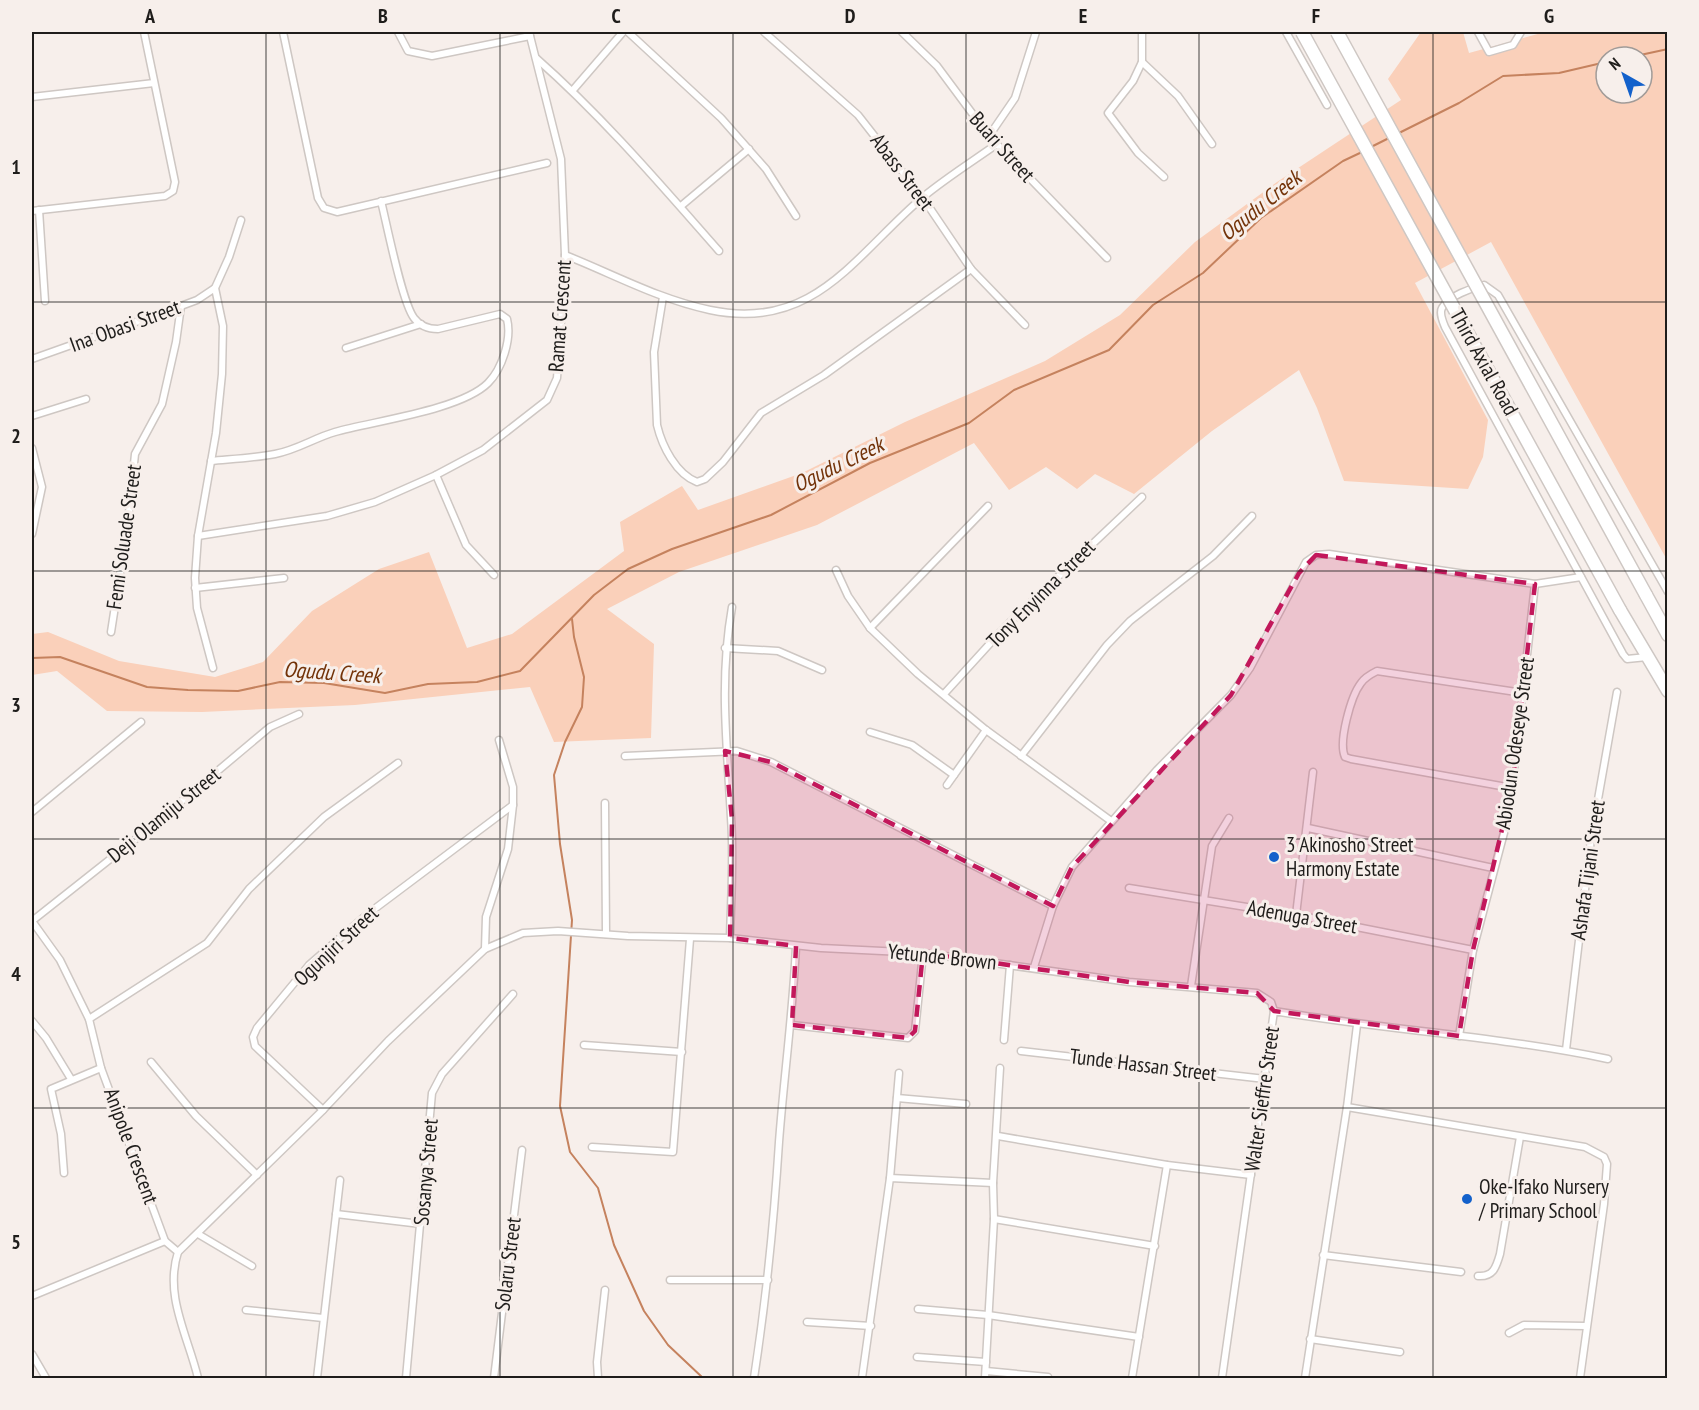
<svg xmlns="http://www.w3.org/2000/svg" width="1699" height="1410" font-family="'PT Sans Narrow',sans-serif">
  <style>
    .green { fill: #fad0ba; fill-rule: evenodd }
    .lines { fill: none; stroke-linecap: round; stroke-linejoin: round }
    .stream { stroke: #c5825e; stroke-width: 2 }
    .minor-casing { stroke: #cec7c3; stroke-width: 9 }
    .motorway-casing { stroke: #cec7c3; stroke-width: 15 }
    .minor { stroke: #fff; stroke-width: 6 }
    .motorway { stroke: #fff; stroke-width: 12 }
    .motorway-bridge-casing { stroke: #cec7c3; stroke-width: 15; stroke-linecap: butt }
    .motorway-bridge { stroke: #fff; stroke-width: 12 }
    .marked { fill: #c2185b; fill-opacity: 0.2; stroke: #c2185b; stroke-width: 4.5; stroke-dasharray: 12 8; stroke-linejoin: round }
    .grid { fill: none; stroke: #1f1d1b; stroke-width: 1.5; stroke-opacity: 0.55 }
    .poi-dot { fill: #1361cb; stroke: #f7efeb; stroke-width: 2 }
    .labels { text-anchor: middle; stroke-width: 6; stroke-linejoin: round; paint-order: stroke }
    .street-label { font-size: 21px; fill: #1f1d1b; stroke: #f7efeb }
    .poi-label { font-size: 21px; fill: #1f1d1b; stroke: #f7efeb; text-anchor: start }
    .water-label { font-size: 22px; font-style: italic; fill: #733309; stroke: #f7efeb }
    .neatline { fill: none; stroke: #1f1d1b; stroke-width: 2 }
    .grid-label { font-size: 20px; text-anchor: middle; font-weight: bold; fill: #1f1d1b }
  </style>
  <rect width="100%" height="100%" fill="#f7efeb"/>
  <!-- green -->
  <path class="green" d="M1421,32H1463L1469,53L1545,32H1667V560L1491,242L1415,283L1488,420L1483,457L1468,489L1344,481L1317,408L1299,370L1212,431L1134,494L1095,474L1077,489L1046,467L1009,490L974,443L817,525L679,572L607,609L654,644L651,738L554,742L530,687L355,705L202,712L107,711L57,671L32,675V634L48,632L119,661L215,677L263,662L312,611L379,569L429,552L467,648L512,634L624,551L620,522L682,486L698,510L802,473L905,422L1045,361L1120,315L1195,242L1277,182L1401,100L1388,79ZM1606,57H1642V93H1606Z"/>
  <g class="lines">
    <!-- stream -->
    <g class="stream">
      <path d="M1631,57L1668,49"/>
      <path d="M1399,133L1459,103L1503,76L1559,73L1606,62"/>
      <path d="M1369,148L1391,137"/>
      <path d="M572,619L574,637L584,677L582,707L565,742L554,775L560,844L572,920L560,1106L570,1152L598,1188L614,1245L644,1311L668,1345L703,1378"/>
      <path d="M32,658L60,657L147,687L188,690L238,691L280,682L324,683L385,693L428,684L477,682L520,671L594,595L628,569L672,549L771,515L870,463L969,423L1014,390L1109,350L1153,305L1203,273L1261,218L1343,161L1362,152"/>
    </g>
    <defs>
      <g id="minor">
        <path d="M283,32L318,198L324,208L337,212L547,163"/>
        <path d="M398,32L408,51L432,56L530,36"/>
        <path d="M628,32L721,118L766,169L796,216"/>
        <path d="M764,32L858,115L923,198L971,269L1025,325"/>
        <path d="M902,32L937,66L989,136L1107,258"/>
        <path d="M1142,32V62L1133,81L1108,113L1138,153L1164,177"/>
        <path d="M1286,32L1327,105"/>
        <path d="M1478,32L1489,52L1513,45L1521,32"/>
        <path d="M536,58C603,117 660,184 719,251"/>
        <path d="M1142,62L1178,96L1212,144"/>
        <path d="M573,90L623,32"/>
        <path d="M32,97L154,83"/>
        <path d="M989,136L1015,98L1036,32"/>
        <path d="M681,206L749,149"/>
        <path d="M39,210L45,301"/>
        <path d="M32,211L165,196L173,191L175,182L144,32"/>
        <path d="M565,255C613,274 658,299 710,310C814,332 854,256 923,197C946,178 973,161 997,144"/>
        <path d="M663,297L654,352L657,425C662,446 676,474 697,482L705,479L723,462L761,413L824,375L971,269"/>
        <path d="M346,348L421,324"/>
        <path d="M32,359L181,306L197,300L215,288"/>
        <path d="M32,416L86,399"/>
        <path d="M32,448L42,487L32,534"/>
        <path d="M211,461C232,459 254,458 275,454C297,450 314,438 335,432C374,421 461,410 488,383C502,369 512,339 507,319L500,314L438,329C429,329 420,326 414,318C402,302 387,225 381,201"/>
        <path d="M436,475L466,545L494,575"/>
        <path d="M198,536L327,516L375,502L436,475L483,450L547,400L557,378L563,295L565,255L561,159L529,32"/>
        <path d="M836,570L848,596L870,628L918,674L986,730L1111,821"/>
        <path d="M1535,584L1581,577"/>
        <path d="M195,588L284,578"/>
        <path d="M870,628L988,506"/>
        <path d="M111,632L128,522L135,454L162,404L176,342L181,306"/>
        <path d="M725,648L778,651L822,670"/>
        <path d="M1647,657L1627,659L1623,654L1445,327C1443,322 1439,313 1442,308C1448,296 1472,288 1484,285L1498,295L1668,592"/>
        <path d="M213,668L197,608L195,578L198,536L216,433L222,374L223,326L215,288L229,257L241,220"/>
        <path d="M944,694L1005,627L1142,497"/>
        <path d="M870,732L912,745L954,775"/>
        <path d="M625,756L737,751L771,762L1053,906"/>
        <path d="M1021,756L1107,645L1130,621L1213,556L1252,516"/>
        <path d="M947,785L986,730"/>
        <path d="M1512,788L1351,759L1345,757C1338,742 1351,696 1361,683C1365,677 1371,674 1377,671L1523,693"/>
        <path d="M605,803L606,934"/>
        <path d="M32,812L141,722"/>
        <path d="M1308,828L1493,868"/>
        <path d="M1129,888L1296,915L1473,950"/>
        <path d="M1296,915L1313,772"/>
        <path d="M730,938C731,898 734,858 731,818C727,744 719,681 732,607"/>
        <path d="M485,949L486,917L508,849L513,805V787L499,740"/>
        <path d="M1034,967L1053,906L1072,867L1157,770L1231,695L1250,668L1306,562L1316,555L1329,554L1535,584L1512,788L1505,829L1473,950L1459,1036"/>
        <path d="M1191,986L1212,846L1229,818"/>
        <path d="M89,1019L207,943L249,889L324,817L398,763"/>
        <path d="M32,1021L46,1038L71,1079"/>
        <path d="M792,1025L908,1038L915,1031L923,953"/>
        <path d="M1004,1040L1010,965"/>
        <path d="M584,1045L682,1052"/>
        <path d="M1566,1050L1591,839L1617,692"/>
        <path d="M1021,1051L1265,1079"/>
        <path d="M151,1062L196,1116L257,1175"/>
        <path d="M897,1098L966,1104"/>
        <path d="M1347,1107L1585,1147L1604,1157L1607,1164L1604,1204L1580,1378"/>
        <path d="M323,1110L255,1046L253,1037L257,1028L309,965L369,913L513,805"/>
        <path d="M998,1136L1167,1165L1251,1175"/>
        <path d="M592,1147L673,1152L690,939"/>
        <path d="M64,1173L61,1134L51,1089L101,1068"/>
        <path d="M890,1178L899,1073"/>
        <path d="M336,1214L421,1224"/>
        <path d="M994,1219L1155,1246"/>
        <path d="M198,1234L252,1266"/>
        <path d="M178,1252L323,1110L388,1041L485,949L523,933L558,931L628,936L730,938L821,948L923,953L1129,982L1257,993L1271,1002L1274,1011"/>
        <path d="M1323,1255L1461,1272"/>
        <path d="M1478,1276C1493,1277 1496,1268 1500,1254L1520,1137"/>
        <path d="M670,1280H768"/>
        <path d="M32,1296L165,1241"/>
        <path d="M918,1309L988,1315L1139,1337"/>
        <path d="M246,1310L323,1318"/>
        <path d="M807,1322L871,1326"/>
        <path d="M1509,1333L1524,1325L1586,1326"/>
        <path d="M1310,1339L1400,1352"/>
        <path d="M32,1354L46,1378"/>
        <path d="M917,1357L986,1362"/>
        <path d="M986,1371L1048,1377"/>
        <path d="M198,1378C188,1336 164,1296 178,1252L165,1241L101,1068L89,1019L60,960L32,921L152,826L270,727L299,714"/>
        <path d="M317,1378L340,1180"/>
        <path d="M406,1378L432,1093L442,1074L513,994"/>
        <path d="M494,1378L522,1150"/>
        <path d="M598,1378L597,1362L605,1290"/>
        <path d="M754,1378C766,1300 774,1221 779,1142C784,1076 793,1011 796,946"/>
        <path d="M862,1378L890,1178L993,1183"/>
        <path d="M985,1378L994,1219L993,1183L1000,1068"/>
        <path d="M1132,1378L1167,1165"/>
        <path d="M1222,1378L1274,1011C1385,1030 1498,1036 1608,1059"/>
        <path d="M1305,1378L1347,1107L1357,1025"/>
      </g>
      <g id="motorway">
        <path d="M1646,595L1668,635"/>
        <path d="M1620,610L1668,691"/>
      </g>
    </defs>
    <!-- minor casing -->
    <use href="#minor" class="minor-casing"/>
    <!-- motorway casing -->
    <use href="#motorway" class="motorway-casing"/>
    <!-- minor -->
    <use href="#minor" class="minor"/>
    <!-- motorway -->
    <use href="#motorway" class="motorway"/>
    <defs>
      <g id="motorway-bridge">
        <path d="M1302,32L1620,610"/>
        <path d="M1337,32L1646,595"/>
      </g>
    </defs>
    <!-- motorway-bridge casing -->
    <use href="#motorway-bridge" class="motorway-bridge-casing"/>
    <!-- motorway-bridge -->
    <use href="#motorway-bridge" class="motorway-bridge"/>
  </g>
  <!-- marked area -->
  <path class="marked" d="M1316,555L1535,584L1512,788L1473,950L1459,1036L1274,1011L1257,993L1129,982L923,953L915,1031L908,1038L792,1025L796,946L730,938L732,819L725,751L771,762L1053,906L1072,867L1231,695L1299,573Z"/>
  <!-- grid -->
  <path class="grid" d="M266,32V1378M500,32V1378M733,32V1378M966,32V1378M1199,32V1378M1433,32V1378M32,302H1668M32,571H1668M32,839H1668M32,1108H1668"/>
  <!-- markers -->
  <g class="poi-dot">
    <circle cx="1274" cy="857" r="6"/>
    <circle cx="1467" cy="1199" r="6"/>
  </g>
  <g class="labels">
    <!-- street labels -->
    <g class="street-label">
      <text transform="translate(1002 147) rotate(48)" y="7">Buari Street</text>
      <text transform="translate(902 172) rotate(53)" y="7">Abass Street</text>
      <text transform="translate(560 316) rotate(-86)" y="7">Ramat Crescent</text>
      <text transform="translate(125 326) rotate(-20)" y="7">Ina Obasi Street</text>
      <text transform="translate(1484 362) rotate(61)" y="7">Third Axial Road</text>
      <text transform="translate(124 537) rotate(-82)" y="7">Femi Soluade Street</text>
      <text transform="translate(1041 594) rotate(-45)" y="7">Tony Enyinna Street</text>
      <text transform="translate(1515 743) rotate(-82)" y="7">Abiodun Odeseye Street</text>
      <text transform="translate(164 815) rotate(-39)" y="7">Deji Olamiju Street</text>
      <text transform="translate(1588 870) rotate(-82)" y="7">Ashafa Tijani Street</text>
      <text transform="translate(1302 917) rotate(10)" y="7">Adenuga Street</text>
      <text transform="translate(336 946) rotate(-43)" y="7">Ogunjiri Street</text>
      <text transform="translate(942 957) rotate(6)" y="7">Yetunde Brown</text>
      <text transform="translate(1143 1065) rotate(7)" y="7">Tunde Hassan Street</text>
      <text transform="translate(1262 1099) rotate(-82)" y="7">Walter Sieffre Street</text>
      <text transform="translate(131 1146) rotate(70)" y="7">Anipole Crescent</text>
      <text transform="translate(426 1172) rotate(-85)" y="7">Sosanya Street</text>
      <text transform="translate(508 1264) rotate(-83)" y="7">Solaru Street</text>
    </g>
    <!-- poi labels -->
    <g class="poi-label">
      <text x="1286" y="852">3 Akinosho Street<tspan x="1286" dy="24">Harmony Estate</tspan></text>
      <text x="1479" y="1194">Oke-Ifako Nursery<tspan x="1479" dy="24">/ Primary School</tspan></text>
    </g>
    <!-- water labels -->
    <g class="water-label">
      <text transform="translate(1260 205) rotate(-39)" y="8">Ogudu Creek</text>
      <text transform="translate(838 464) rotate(-26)" y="8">Ogudu Creek</text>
      <text transform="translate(332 672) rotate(4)" y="8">Ogudu Creek</text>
    </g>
  </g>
  <!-- border -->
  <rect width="1699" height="1410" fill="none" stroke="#f7efeb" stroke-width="66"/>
  <!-- north arrow -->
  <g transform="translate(1624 75) rotate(320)"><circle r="28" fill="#f7efeb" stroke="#a19b98" stroke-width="1.5"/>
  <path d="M0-4.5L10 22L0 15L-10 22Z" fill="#1361cb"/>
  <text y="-9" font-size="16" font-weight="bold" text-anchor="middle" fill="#1f1d1b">N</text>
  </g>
  <rect x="33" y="33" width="1633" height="1344" class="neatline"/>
  <g class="grid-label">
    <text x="150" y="23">A</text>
    <text x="383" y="23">B</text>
    <text x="616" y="23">C</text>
    <text x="850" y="23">D</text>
    <text x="1083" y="23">E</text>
    <text x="1316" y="23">F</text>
    <text x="1549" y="23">G</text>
    <text x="16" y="174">1</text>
    <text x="16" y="443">2</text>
    <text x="16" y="712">3</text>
    <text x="16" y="981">4</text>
    <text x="16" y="1249">5</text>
  </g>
</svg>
